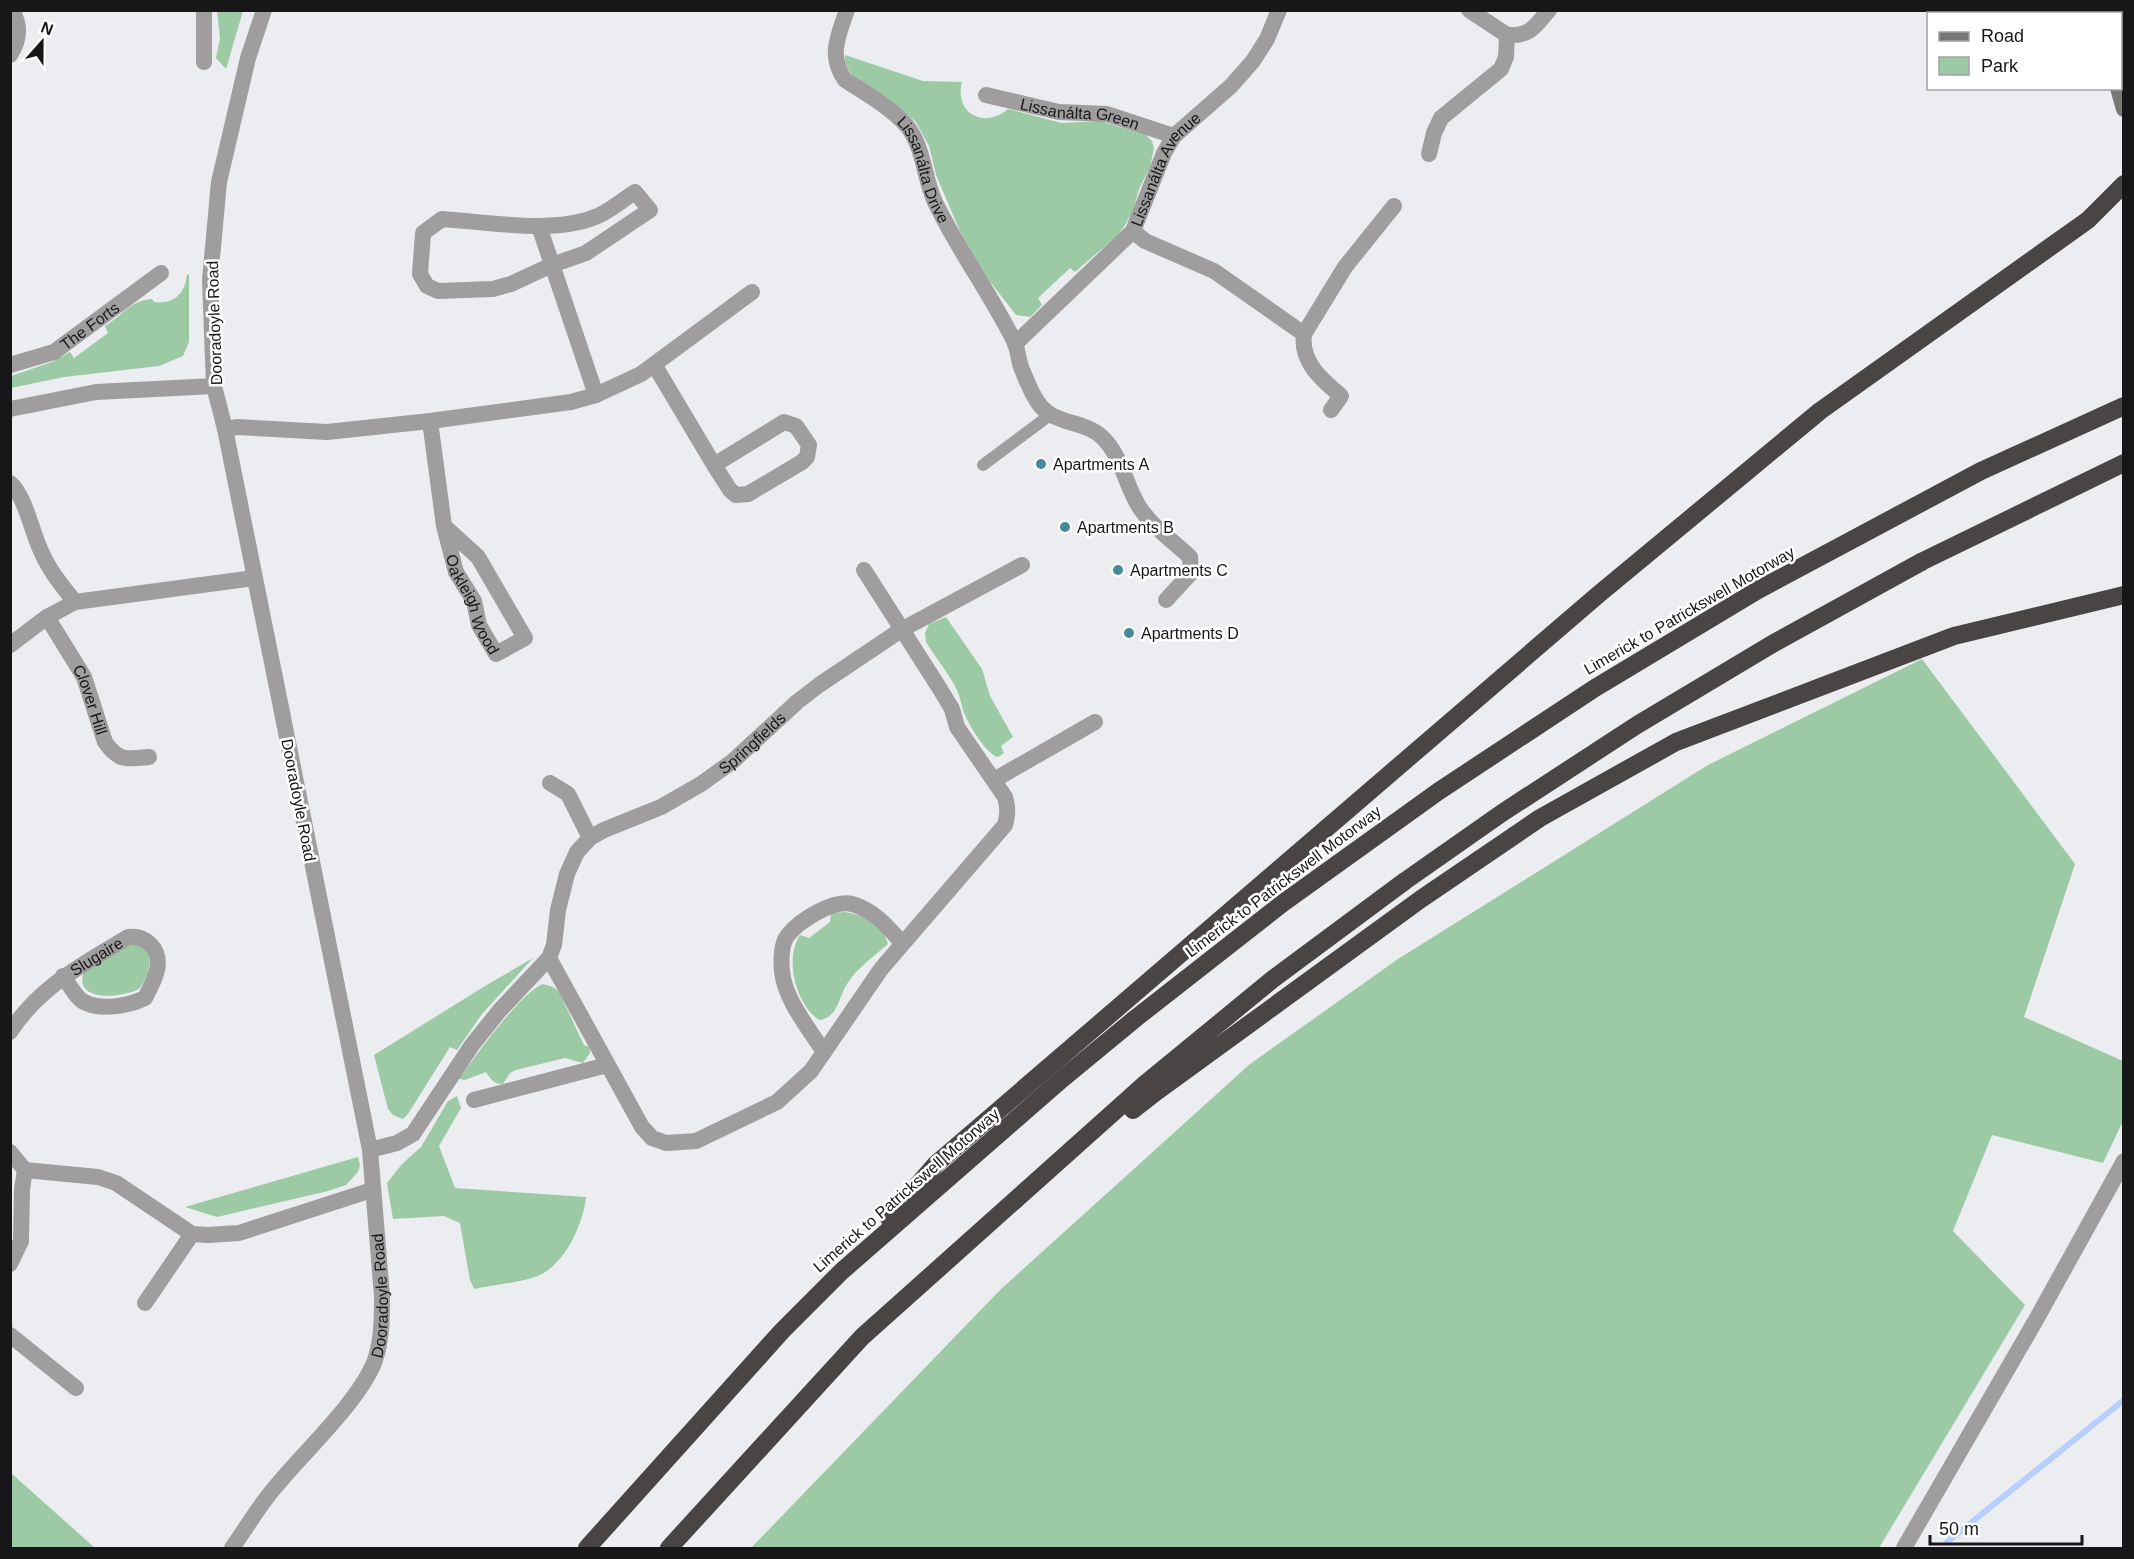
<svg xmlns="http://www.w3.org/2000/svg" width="2134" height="1559" font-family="Helvetica,sans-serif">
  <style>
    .green { fill: #9ccaa5 }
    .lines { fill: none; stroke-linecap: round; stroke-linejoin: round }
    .stream { stroke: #b8cffe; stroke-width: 6 }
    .service { stroke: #9f9d9d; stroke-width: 12 }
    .minor { stroke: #9f9d9d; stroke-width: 16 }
    .tertiary { stroke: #9f9d9d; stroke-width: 16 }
    .secondary { stroke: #7a7777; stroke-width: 16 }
    .motorway { stroke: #494545; stroke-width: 18 }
    .poi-dot { fill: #468999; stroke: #fff; stroke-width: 2 }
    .labels { text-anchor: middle; stroke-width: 5; stroke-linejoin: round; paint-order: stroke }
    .street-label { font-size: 16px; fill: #171719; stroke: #fff }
    .poi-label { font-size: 16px; fill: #171719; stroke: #fff; text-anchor: start }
  </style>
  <rect width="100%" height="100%" fill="#ecedf0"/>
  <!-- green -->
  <g class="green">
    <path d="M217,11H243L226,69L216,58L220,38Z"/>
    <path d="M845,55L923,81L962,82C954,114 985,129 1008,109L1062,123L1101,121L1146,135L1152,141L1154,148L1150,167L1139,189L1133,211L1125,225L1118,235L1075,272L1070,268L1038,298L1042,305L1030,317L1016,315L981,270L959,229L936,175L929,146L916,122L894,104L851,74L845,63Z"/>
    <path d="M189,274V342L183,356L159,366L64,377L11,388V376L52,362L70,352L74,358L108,333L105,326C124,315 128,301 152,299L154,302C173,305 185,294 187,275Z"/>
    <path d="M946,617L982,669L990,696L1013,737L1001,746L1004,753L998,757C986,754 969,725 964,713C961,704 960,695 955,686C947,671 935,657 926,642L925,633L929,624Z"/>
    <path d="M1922,659L2075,864L2024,1017L2123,1061V1121L2103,1163L1992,1135L1953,1231L2025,1305L1879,1548H751L1001,1289L1250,1064L1398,959L1708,765Z"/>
    <path d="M845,912C864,915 883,924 888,944C874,956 856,969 847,984C838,998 838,1018 819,1020C796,1004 784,960 800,935L809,938L830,922L831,913Z"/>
    <path d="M132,942L142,944C154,959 150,974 139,989C122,998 72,1003 84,971Z"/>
    <path d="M533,958L482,1014L457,1050L450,1047L408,1114L403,1119L393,1115L388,1109L374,1055L485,986Z"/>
    <path d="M543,984L553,987L559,992L584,1045L589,1047L590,1050V1053L583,1063L565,1058L516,1070L510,1073L503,1084C494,1085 490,1078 486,1072L465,1080L459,1079C473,1059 522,991 543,984Z"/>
    <path d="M457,1096L461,1108L439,1146L455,1188L586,1197C583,1225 564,1267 535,1277C516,1283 494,1285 474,1289L470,1280L460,1223L444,1216L393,1219L387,1183L402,1164L421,1147L448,1101Z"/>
    <path d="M358,1157L360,1165L358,1172L346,1185L328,1191L217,1217L185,1207Z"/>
    <path d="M11,1473L95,1548H11Z"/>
  </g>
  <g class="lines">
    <!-- stream -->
    <path class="stream" d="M1947,1542L2124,1400"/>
    <!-- service -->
    <path class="service" d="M983,465L1050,415"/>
    <!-- minor -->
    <g class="minor">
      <path id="s1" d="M847,10C838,36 828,56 845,80C864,92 893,109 907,126C924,147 924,179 935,202C958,250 990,293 1014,341C1018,349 1018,358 1021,367C1026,379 1031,393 1039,404C1054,425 1084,420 1102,437C1121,455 1125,483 1138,505C1150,525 1173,541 1190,557L1191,573L1166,600"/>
      <path d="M1469,10L1507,35"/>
      <path d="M1507,35C1531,36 1534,27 1549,10"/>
      <path d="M10,55C20,40 21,26 12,10"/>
      <path d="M204,62V10"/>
      <path id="s2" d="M986,95L1059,112L1107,114L1174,136"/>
      <path d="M1429,154L1434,133L1441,118L1501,69L1506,57L1507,35"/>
      <path d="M635,192L650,210L586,253L552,265L511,284L493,289L438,291L427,286L420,274L423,233L442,219C487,222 554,234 595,217C609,212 622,200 635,192Z"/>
      <path d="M539,226L596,395"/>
      <path d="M1133,231L1145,241L1214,271L1304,334C1300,362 1322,380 1341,396L1331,410"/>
      <path d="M1304,334L1345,267L1394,206"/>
      <path id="s3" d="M1015,344L1133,231L1164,153L1174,136L1231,86L1253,61L1267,39L1279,10"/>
      <path id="s4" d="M10,365L54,352L161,273"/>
      <path d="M655,366L714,465L730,490L736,495L748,494L802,462L807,457L809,445L796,426L784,422L714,465"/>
      <path id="s5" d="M430,421L444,526L456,572L474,601L479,625L496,654L525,638L478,557L444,526"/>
      <path d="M225,429L238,427L327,432L430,421L571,402L596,395L641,374L752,292"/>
      <path d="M10,483C25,495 32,533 41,551C49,570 62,586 75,602"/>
      <path id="s6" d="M47,617L84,677L105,742C119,762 127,759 149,757"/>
      <path d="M10,645L47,617L75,602L254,578"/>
      <path d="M994,780L1095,722"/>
      <path d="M550,783L568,794L590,838"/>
      <path d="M549,958L642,1127L652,1138L666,1143L696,1141L777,1102L811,1071L881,969L1005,825C1008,814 1008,808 1005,797L957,727L952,709L940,689L864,570"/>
      <path id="s7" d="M10,1032C40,986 82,965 128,937C136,936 143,937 150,944C166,960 154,981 145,998C128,1006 102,1011 84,1002C76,998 69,984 63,976"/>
      <path d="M824,1052C809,1029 784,998 782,971C781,961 781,943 788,935C799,921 833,899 852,904C874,910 888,927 902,943"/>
      <path d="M474,1100L607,1065"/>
      <path id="s8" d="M370,1150L397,1143L413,1134L472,1045L500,1010L549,958L554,945L558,910L567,874L577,852L590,838L604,830L661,807L701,784L733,761L797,702L819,685L901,630L1022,565"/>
      <path d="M10,1152L25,1170L98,1177L116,1183L192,1234L208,1235L239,1233L372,1190"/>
      <path d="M10,1264L21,1241L22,1189L25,1170"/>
      <path d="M145,1303L192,1234"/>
      <path d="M10,1335L76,1388"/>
    </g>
    <!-- tertiary -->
    <g class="tertiary">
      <path d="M10,409L96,392L214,386"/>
      <path id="s9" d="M232,1548C247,1527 260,1504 277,1485C306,1450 357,1403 374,1363C382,1342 382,1318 382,1296L370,1150L225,429L214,386L210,280L219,182L248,58L264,10"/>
      <path d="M1904,1548L2037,1318L2124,1161"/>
    </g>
    <!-- secondary -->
    <g class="secondary">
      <path d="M2076,10L2078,14"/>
      <path d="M2120,62L2124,64"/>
      <path d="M2118,88L2124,109"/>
    </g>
    <!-- motorway -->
    <g class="motorway">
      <path d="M1133,1110L1156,1092L1421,899L1540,818L1676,742L1954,636L2124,595"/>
      <path d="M889,1218L936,1164L1599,594L1820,411L2088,220L2124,184"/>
      <path d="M587,1548L782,1331L842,1271L1062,1079L1136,1018L1283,903L1439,791L1595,688L1758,590L1981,471L2124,406"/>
      <path d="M669,1548L862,1337L1145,1084L1273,979L1405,881L1502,813L1637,725L1774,643L1923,561L2124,463"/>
    </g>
  </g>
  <!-- markers -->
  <g class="poi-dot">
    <circle cx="1041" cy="464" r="6"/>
    <circle cx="1065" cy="527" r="6"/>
    <circle cx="1118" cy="570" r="6"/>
    <circle cx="1129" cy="633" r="6"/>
  </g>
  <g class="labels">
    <!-- street labels -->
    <g class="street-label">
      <text dy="6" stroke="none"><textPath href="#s2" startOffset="96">Lissanálta Green</textPath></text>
      <text dy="6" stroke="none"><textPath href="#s1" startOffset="198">Lissanálta Drive</textPath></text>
      <text dy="6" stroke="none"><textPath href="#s3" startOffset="234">Lissanálta Avenue</textPath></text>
      <text transform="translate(214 323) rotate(-92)" y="6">Dooradoyle Road</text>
      <text dy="6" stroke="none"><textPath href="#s4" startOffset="90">The Forts</textPath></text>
      <text dy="6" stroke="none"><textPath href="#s5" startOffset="190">Oakleigh Wood</textPath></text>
      <text transform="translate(1689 610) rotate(-30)" y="6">Limerick to Patrickswell Motorway</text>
      <text dy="6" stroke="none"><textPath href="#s6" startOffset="94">Clover Hill</textPath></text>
      <text dy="6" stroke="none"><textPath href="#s8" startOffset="588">Springfields</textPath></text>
      <text transform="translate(299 800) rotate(79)" y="6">Dooradoyle Road</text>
      <text transform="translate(1283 881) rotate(-37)" y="6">Limerick to Patrickswell Motorway</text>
      <text dy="6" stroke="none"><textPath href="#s7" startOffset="116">Slugaire</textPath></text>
      <text transform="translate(906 1190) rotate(-41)" y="6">Limerick to Patrickswell Motorway</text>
      <text dy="6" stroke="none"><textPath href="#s9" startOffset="302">Dooradoyle Road</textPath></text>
    </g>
    <!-- poi labels -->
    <g class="poi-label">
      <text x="1053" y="470">Apartments A</text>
      <text x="1077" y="533">Apartments B</text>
      <text x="1130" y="576">Apartments C</text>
      <text x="1141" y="639">Apartments D</text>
    </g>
  </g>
  <!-- border -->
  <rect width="2134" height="1559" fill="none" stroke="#171719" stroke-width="24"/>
  <!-- legend -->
  <rect x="1927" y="12" width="195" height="78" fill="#ffffff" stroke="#a2a2a3" stroke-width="1.5"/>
  <rect x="1939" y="32" width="30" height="9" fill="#7a7777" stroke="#a2a2a3" stroke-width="1.5"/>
  <text x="1981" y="42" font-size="18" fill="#171719">Road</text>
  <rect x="1939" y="57" width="30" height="18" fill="#9ccaa5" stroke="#a2a2a3" stroke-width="1.5"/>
  <text x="1981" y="72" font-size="18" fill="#171719">Park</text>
  <!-- north arrow -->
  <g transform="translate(42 42) rotate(21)" stroke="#ffffff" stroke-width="4.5" paint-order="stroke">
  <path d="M0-4.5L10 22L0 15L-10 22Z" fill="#171719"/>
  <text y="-9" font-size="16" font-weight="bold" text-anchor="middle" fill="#171719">N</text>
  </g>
  <!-- scale -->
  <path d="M1930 1535v9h152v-9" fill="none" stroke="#171719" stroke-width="3"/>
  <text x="1939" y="1535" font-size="18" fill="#171719" stroke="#ffffff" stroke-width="4.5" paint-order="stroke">50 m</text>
</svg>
